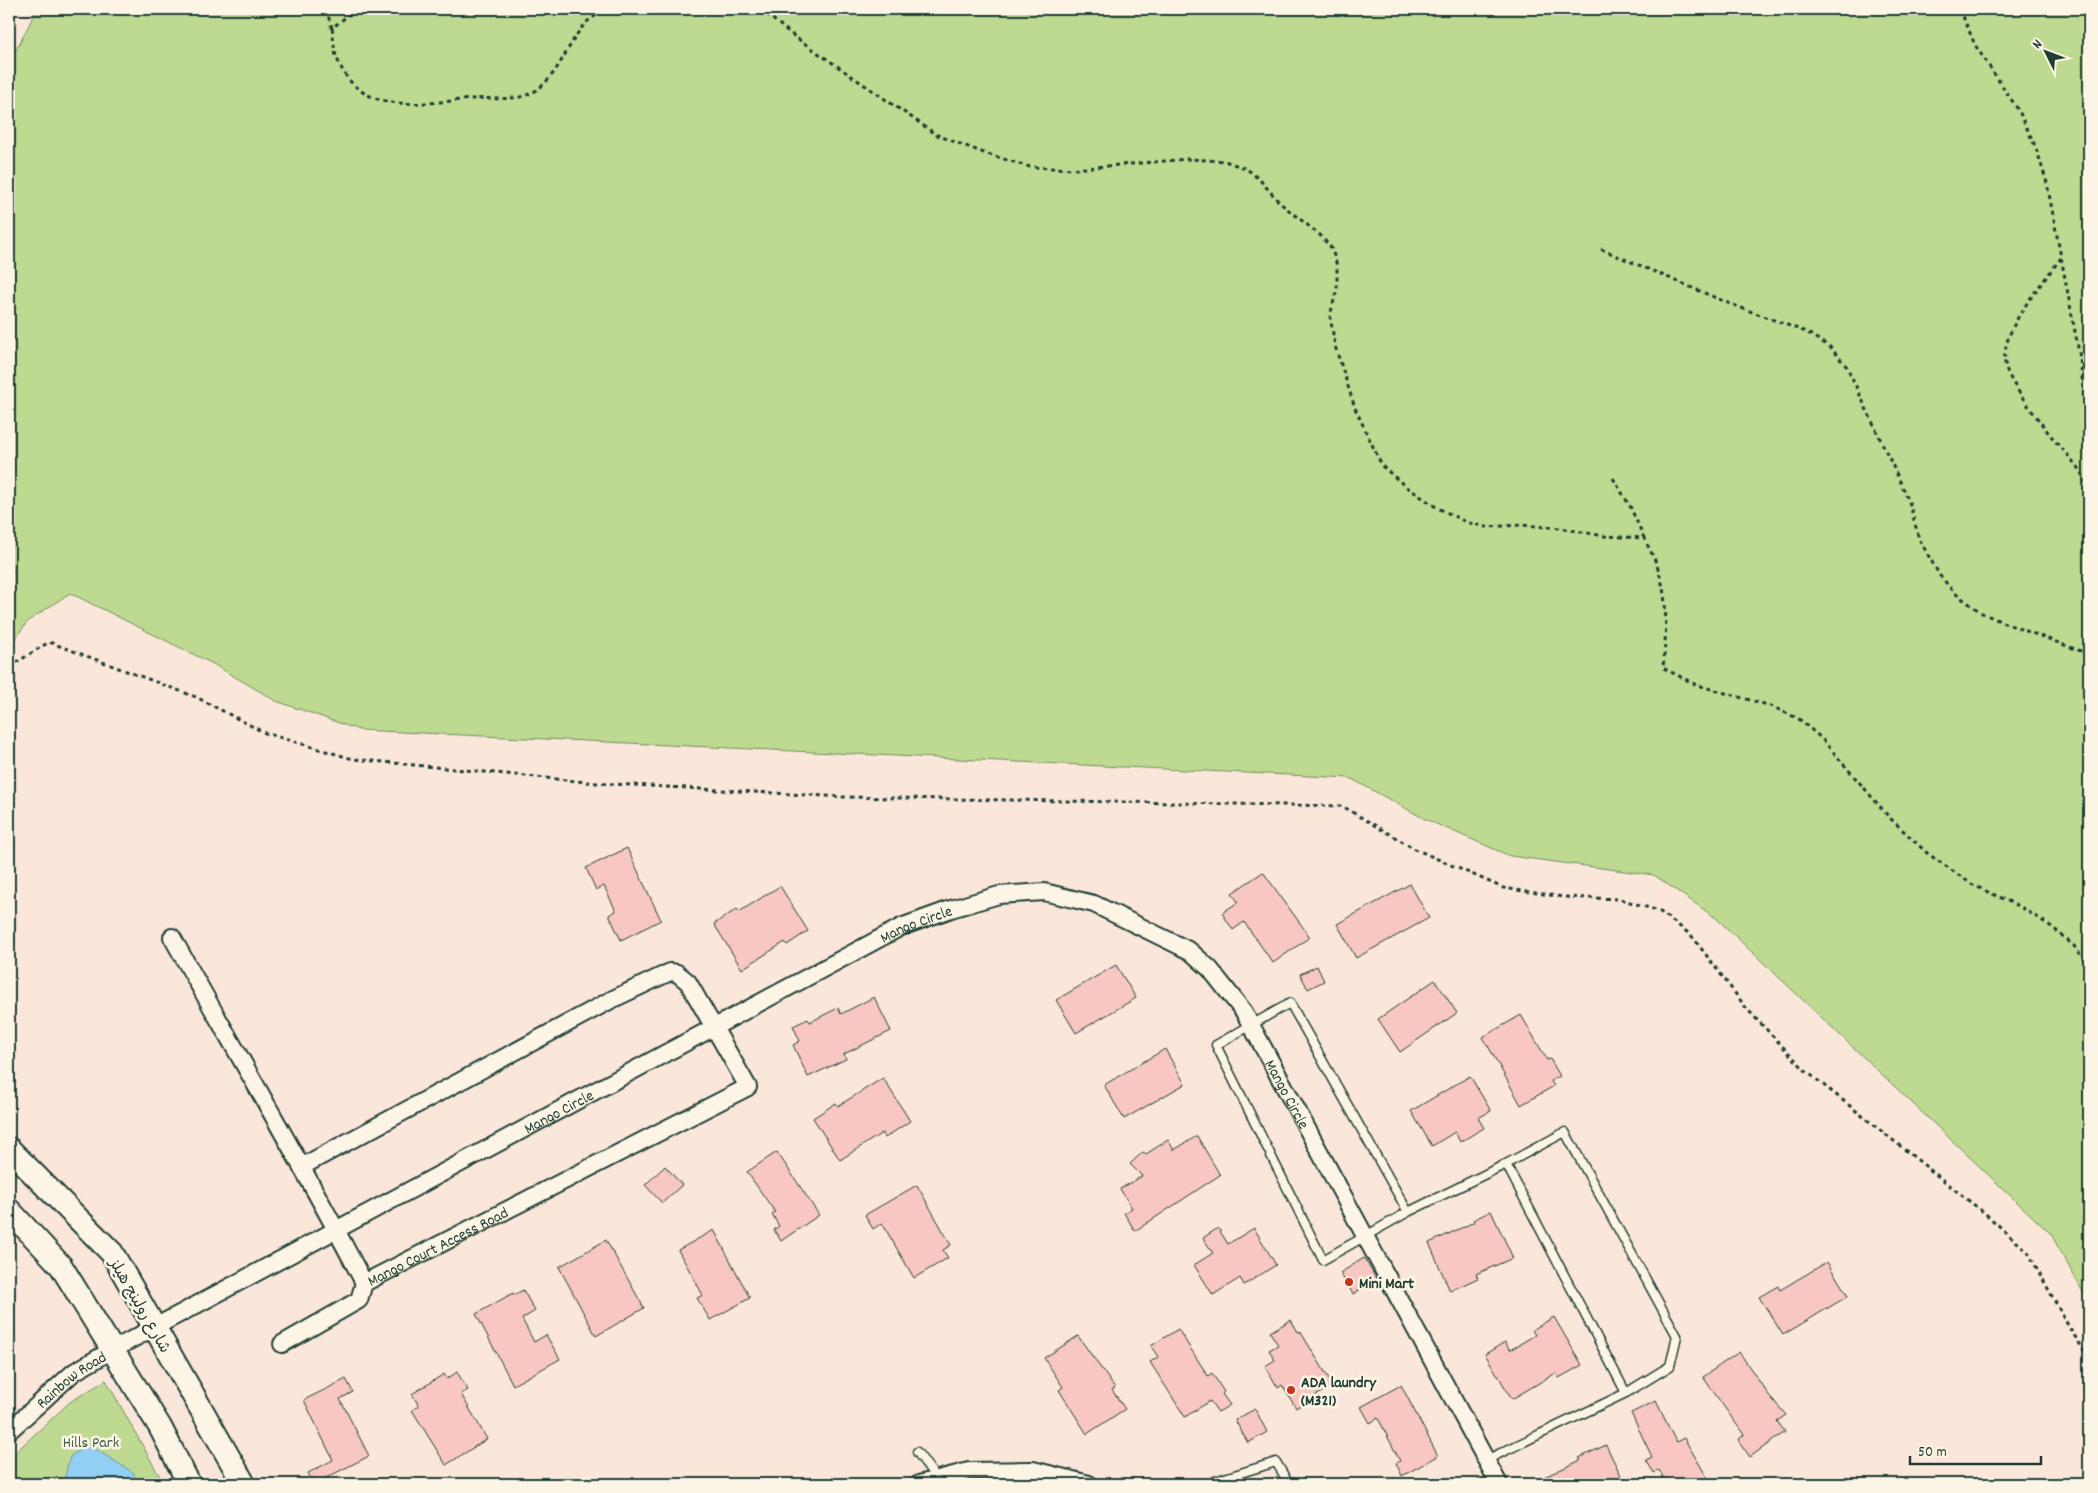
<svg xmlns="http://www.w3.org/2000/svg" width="2098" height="1493" font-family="Dekko,'Playpen Sans Arabic',sans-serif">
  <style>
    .green { fill: #beda91; stroke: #6e8c62 }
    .water { fill: #93cff3; stroke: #6595a7 }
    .building { fill: #f8c7c2; stroke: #1f3d34 }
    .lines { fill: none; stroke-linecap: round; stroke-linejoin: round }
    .lane-casing { stroke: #1f3d34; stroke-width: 11 }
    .street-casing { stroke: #1f3d34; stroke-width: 20 }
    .secondary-casing { stroke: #1f3d34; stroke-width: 26 }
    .path { stroke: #1f3d34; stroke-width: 3; stroke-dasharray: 4 4; stroke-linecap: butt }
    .lane { stroke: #fcf5e5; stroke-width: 8 }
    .street { stroke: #fcf5e5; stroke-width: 16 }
    .secondary { stroke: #fcf5e5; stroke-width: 22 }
    .poi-dot { fill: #c8321e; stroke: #fcf5e5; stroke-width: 2 }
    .labels { text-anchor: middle; stroke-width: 5; stroke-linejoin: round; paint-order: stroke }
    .street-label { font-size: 16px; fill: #1f3d34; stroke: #fcf5e5 }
    .poi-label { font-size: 16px; font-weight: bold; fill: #1f3d34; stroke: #fcf5e5; text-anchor: start }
    .park-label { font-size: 16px; fill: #3f5c47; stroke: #fcf5e5 }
  </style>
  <rect width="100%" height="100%" fill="#fbe7da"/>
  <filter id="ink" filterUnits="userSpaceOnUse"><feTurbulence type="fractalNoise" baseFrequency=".02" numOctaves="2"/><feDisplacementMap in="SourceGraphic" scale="10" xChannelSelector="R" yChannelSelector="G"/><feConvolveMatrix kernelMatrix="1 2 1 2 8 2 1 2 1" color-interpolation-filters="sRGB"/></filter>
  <g filter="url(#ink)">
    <!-- green -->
    <g class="green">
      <path d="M37,9H2089V1303L2051,1234L1716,918L1654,875L1510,856L1425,819L1350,778L359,730L276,701L213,664L70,593L28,621L13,642L14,573L9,554V64Z"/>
      <path d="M106,1380L164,1484H9V1458L70,1402Z"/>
    </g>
    <!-- water -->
    <path class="water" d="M87,1444L134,1473V1484H63L70,1457Z"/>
    <!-- building -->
    <g class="building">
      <path d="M627,848L661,920L621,940L609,915L616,911L604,886L596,890L586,868Z"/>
      <path d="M1263,872L1310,937L1273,963L1244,922L1233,930L1222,913L1238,902L1232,893Z"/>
      <path d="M1410,884L1429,918L1356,958L1337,924Z"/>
      <path d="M780,886L808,931L787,945L785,942L742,969L714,924L737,909L739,912Z"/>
      <path d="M1116,965L1136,998L1076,1033L1056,1000Z"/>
      <path d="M1317,966L1324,981L1308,989L1300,974Z"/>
      <path d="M1435,980L1457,1013L1400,1052L1378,1019Z"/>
      <path d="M874,997L891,1031L844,1054L846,1059L808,1077L793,1045L800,1041L793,1026L808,1019L810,1022L838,1008L841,1014Z"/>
      <path d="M1521,1015L1547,1060L1550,1059L1560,1076L1551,1081L1554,1086L1521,1105L1483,1037Z"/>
      <path d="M1165,1049L1185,1084L1124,1119L1104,1085Z"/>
      <path d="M1470,1076L1491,1111L1478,1118L1484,1128L1460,1142L1455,1132L1432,1146L1411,1111Z"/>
      <path d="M883,1078L910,1121L885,1138L882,1133L840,1160L813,1118L836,1103L838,1106Z"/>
      <path d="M1197,1136L1220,1175L1135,1231L1124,1213L1132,1208L1120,1189L1142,1176L1130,1164L1143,1152L1146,1154L1168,1140L1174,1150Z"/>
      <path d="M777,1152L819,1215L781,1241L774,1230L779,1226L772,1214L775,1212L747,1172Z"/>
      <path d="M665,1166L682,1185L662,1203L645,1185Z"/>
      <path d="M917,1185L951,1245L943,1250L948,1258L914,1278L882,1223L873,1229L865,1215Z"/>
      <path d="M1491,1211L1513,1258L1476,1274L1478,1278L1450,1291L1429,1243L1474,1222L1473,1220Z"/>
      <path d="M1218,1228L1228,1244L1254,1228L1276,1265L1244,1285L1240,1278L1213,1295L1194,1265L1213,1253L1203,1238Z"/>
      <path d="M714,1230L750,1298L710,1320L697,1298L703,1295L678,1250Z"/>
      <path d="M606,1240L644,1308L596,1336L559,1267Z"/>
      <path d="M1364,1258L1377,1280L1353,1294L1340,1273Z"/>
      <path d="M1827,1262L1848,1296L1783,1335L1759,1297L1778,1286L1780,1290Z"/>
      <path d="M523,1290L535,1311L522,1319L534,1342L546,1335L560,1359L513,1385L476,1314L513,1293L514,1295Z"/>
      <path d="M1554,1317L1582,1365L1559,1378L1556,1373L1512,1399L1485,1354L1505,1342L1510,1350L1535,1335L1532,1330Z"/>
      <path d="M1291,1320L1298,1332L1300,1331L1333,1385L1296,1408L1282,1385L1278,1388L1265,1366L1275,1360L1269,1350L1278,1345L1270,1332Z"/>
      <path d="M1178,1329L1208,1376L1212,1373L1224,1392L1222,1394L1230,1405L1218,1412L1210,1401L1185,1417L1150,1362L1158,1357L1151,1346Z"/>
      <path d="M1078,1336L1115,1388L1112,1390L1125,1409L1087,1434L1059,1390L1063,1387L1044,1358Z"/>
      <path d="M1739,1352L1768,1394L1786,1415L1777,1421L1785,1432L1750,1457L1738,1440L1744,1435L1703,1377Z"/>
      <path d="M457,1372L468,1390L461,1394L487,1439L446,1465L412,1410L419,1406L412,1394L444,1374L447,1379Z"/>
      <path d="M346,1379L353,1392L340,1399L369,1456L314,1484L308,1473L333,1460L304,1400Z"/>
      <path d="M1401,1385L1438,1456L1402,1476L1396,1463L1400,1461L1378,1418L1370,1423L1361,1407Z"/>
      <path d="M1656,1401L1676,1442L1684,1438L1711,1484H1667L1659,1470L1654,1473L1646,1460L1652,1457L1631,1413Z"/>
      <path d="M1255,1409L1267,1432L1248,1443L1235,1420Z"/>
      <path d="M1606,1445L1625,1484H1529L1581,1460L1579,1458Z"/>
    </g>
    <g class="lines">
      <defs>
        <g id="lane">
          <path d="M1408,1212L1290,1003L1216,1045L1323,1260L1408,1212L1506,1164"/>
          <path d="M917,1452L937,1479"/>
          <path d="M1486,1460L1626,1393L1670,1366L1677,1336L1565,1132L1506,1164L1626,1393"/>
          <path d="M1213,1484L1215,1481L1276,1462L1289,1484"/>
        </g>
        <g id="street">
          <path id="s1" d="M172,937C236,1052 304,1166 364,1283L748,1087L688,982L677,973L670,972L611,1000L301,1167"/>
          <path d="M282,1344L359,1300L364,1283"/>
          <path id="s2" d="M9,1431L74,1372L114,1349L901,927L951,909L999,895L1044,892L1094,904L1190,951L1210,969L1244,1012L1499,1484"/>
          <path d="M919,1484L969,1471L1033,1470L1089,1484"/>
        </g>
        <g id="secondary">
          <path d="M9,1149L112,1253L244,1484"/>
          <path d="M9,1210L61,1266L160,1427L189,1484"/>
        </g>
      </defs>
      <!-- lane casing -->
      <use href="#lane" class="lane-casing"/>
      <!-- street casing -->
      <use href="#street" class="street-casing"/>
      <!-- secondary casing -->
      <use href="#secondary" class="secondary-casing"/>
      <!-- path -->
      <g class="path">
        <path d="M326,9L332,28L356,9"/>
        <path d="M760,9L795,37L937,135L984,153L1030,167L1074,169L1187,159L1225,161L1247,169L1260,180L1280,203L1320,235L1332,249L1337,266V288L1330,316L1335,346L1355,408L1382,466L1405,486L1436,507L1466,522L1486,527L1521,525L1561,528L1604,536L1644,538C1648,547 1654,556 1657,566C1669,598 1666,635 1663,668L1697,685L1771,706L1799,719L1822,739L1889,817L1927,853L1973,885L2021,907L2052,927L2074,946L2089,967"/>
        <path d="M1960,9L1975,45L2019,111L2036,148L2047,183L2080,358L2089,446"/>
        <path d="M332,28C334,37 333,49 337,58C359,118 421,103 472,99C493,97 520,103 538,89C560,72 567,45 584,25C590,18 599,14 606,9"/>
        <path d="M1601,249L1728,303L1806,332L1830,347L1847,367L1909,501L1919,539L1940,576L1956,594L1982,613L2007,624L2089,654"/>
        <path d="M2061,258C2042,284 1996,334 2006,368C2011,385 2043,426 2055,441C2069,457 2083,470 2089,491"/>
        <path d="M1613,478L1630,506L1644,538"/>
        <path d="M9,667L49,642L196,697L265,733L353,759L597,783L843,797L1342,806L1415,849L1503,888L1563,897L1620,899L1659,911L1691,935L1747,1009L1806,1071L1988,1216L2028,1252L2070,1329L2089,1358"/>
      </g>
      <!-- lane -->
      <use href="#lane" class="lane"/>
      <!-- street -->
      <use href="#street" class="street"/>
      <!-- secondary -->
      <use href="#secondary" class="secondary"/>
    </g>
  </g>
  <!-- markers -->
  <g class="poi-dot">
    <circle cx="1349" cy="1282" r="5"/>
    <circle cx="1291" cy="1390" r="5"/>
  </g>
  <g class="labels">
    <!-- street labels -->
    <g class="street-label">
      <text dy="6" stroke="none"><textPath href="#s2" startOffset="1042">Mango Circle</textPath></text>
      <text dy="6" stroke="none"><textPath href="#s2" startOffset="1508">Mango Circle</textPath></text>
      <text dy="6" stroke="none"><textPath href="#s2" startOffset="638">Mango Circle</textPath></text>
      <text dy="6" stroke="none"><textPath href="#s1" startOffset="478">Mango Court Access Road</textPath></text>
      <text transform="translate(141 1305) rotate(60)" y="6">شارع رولينج هيلز</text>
      <text dy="6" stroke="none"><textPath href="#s2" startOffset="81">Rainbow Road</textPath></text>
    </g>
    <!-- poi labels -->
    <g class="poi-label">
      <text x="1359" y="1288">Mini Mart</text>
      <text x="1301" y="1387">ADA laundry<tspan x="1301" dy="18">(M321)</tspan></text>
    </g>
    <!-- park labels -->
    <g class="park-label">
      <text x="91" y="1447">Hills Park</text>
    </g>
  </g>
  <!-- margin -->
  <rect width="2098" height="1493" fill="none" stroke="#fcf5e5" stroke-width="30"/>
  <rect x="15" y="15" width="2068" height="1463" fill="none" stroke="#1f3d34" stroke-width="2" filter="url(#ink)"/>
  <!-- north arrow -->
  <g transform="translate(2046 52) rotate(312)" stroke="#fcf5e5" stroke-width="4" paint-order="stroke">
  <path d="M0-4L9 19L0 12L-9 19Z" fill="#1f3d34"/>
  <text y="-8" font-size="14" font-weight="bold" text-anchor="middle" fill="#1f3d34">N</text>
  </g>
  <!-- scale -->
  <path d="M1910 1456v8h131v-8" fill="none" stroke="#1f3d34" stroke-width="2.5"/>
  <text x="1918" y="1456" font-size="15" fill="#1f3d34" stroke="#fcf5e5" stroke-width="4" paint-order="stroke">50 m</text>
</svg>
